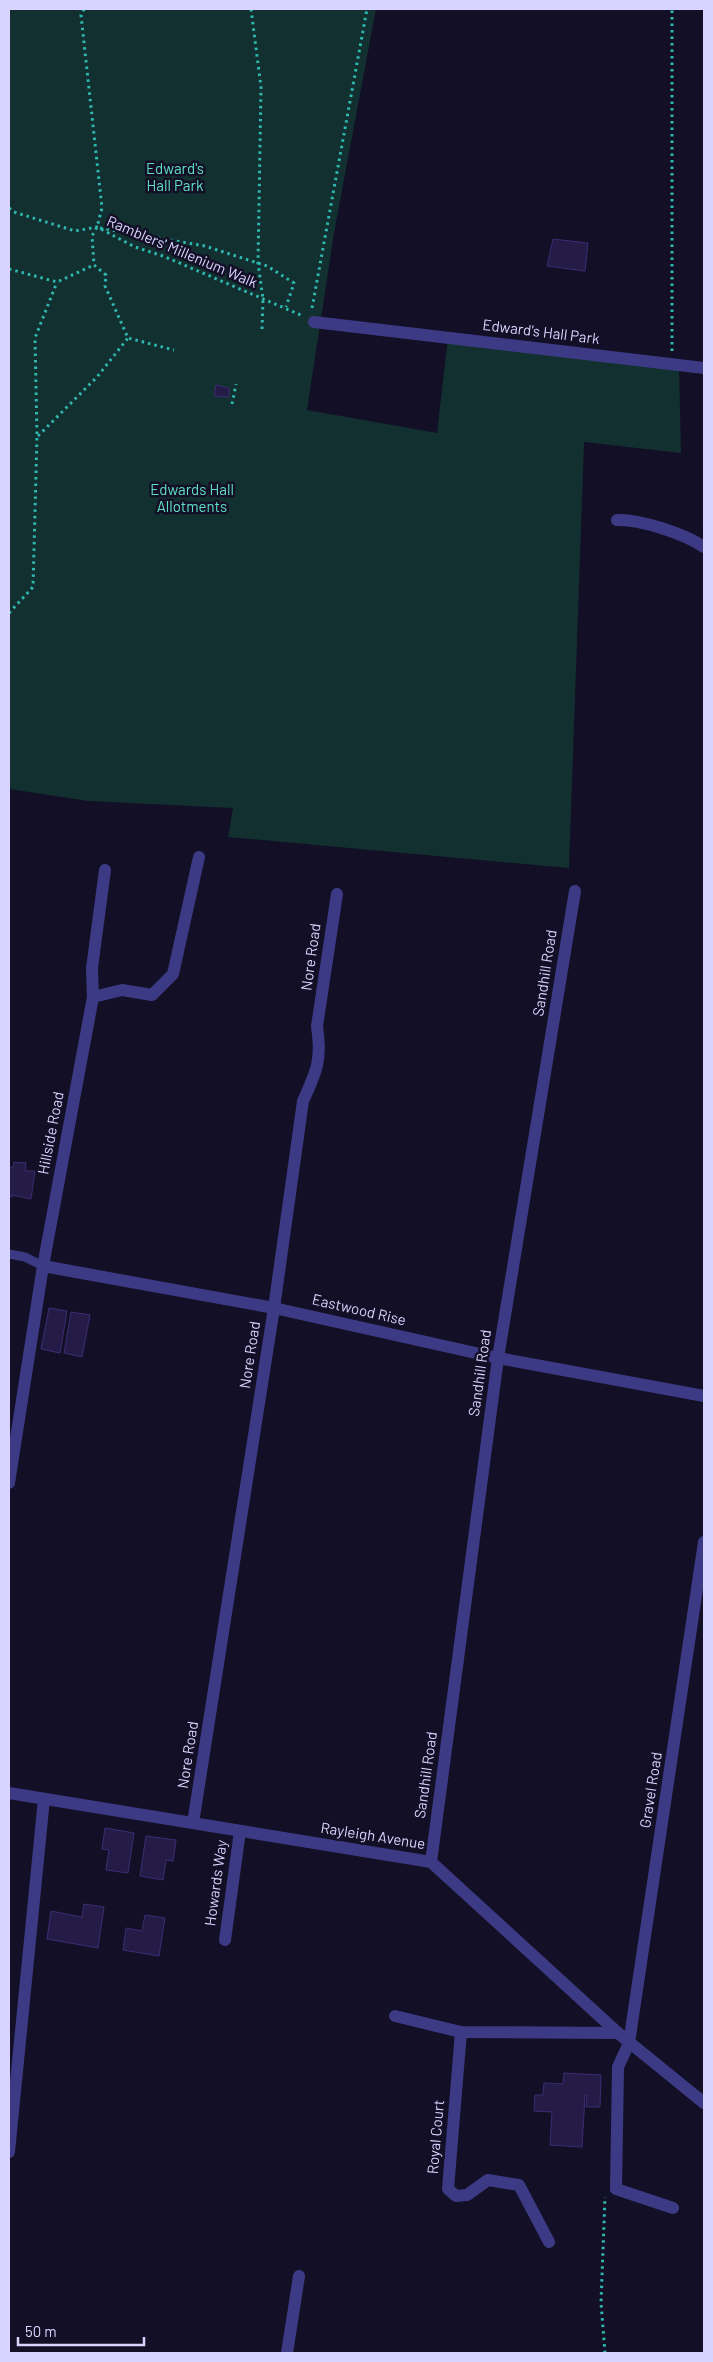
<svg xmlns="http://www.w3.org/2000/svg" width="713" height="2362" font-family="Barlow,sans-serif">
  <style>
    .green { fill: #12302f }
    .building { fill: #241b47; stroke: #3b2d73 }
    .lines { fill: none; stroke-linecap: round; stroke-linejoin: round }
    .path { stroke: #2fb8b0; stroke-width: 3; stroke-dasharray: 2.5 4; stroke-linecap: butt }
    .lane { stroke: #3d3a85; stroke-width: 9 }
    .street { stroke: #3d3a85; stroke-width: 12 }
    .labels { text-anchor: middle; stroke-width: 5; stroke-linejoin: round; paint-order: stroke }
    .park-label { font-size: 15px; fill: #5fe0c0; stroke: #130f26 }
    .street-label { font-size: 15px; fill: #d9d4ff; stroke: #130f26 }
  </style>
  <rect width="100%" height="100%" fill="#130f26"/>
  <!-- green -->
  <path class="green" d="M9,9H376L334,233L307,410L437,433L448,338L679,365L681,453L584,442L569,868L228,837L233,808L88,801L9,789Z"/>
  <!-- building -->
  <g class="building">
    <path d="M553,239L588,243L585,271L547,266Z"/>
    <path d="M216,385L229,388V397L214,396Z"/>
    <path d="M14,1162L26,1163L25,1171H35L31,1199L12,1195V1197L9,1196V1167H13Z"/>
    <path d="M49,1308L67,1311L60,1353L41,1349Z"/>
    <path d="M71,1312L90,1315L82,1357L64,1353Z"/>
    <path d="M105,1828L134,1833L128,1873L106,1870L109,1850L102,1849Z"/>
    <path d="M146,1836L176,1840L173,1861L166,1860L163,1880L140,1876Z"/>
    <path d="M84,1904L104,1907L98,1948L47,1939L51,1911L82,1917Z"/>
    <path d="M145,1915L165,1918L159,1956L123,1950L126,1928L142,1931Z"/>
    <path d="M564,2073L601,2075L600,2107H586L587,2095H585L582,2147L550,2145L552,2112L534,2111L535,2095H543L544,2083L563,2084Z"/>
  </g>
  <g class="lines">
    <!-- path -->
    <g class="path">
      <path d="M84,9L81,15L102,208L97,227L92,236L94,265L106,275L105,286L128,338L174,350"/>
      <path d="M251,9L261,87L258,263L263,299L262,330"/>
      <path d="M9,208L14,212L75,231L97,227L135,247L163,256L303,316"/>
      <path d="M100,228L205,246L267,266L294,283L286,307"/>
      <path d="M9,269L57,282L94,265"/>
      <path d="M312,308L367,9"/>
      <path d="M672,351V9"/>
      <path d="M232,404L236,384"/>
      <path d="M38,436L97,377L128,338"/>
      <path d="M9,613L33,587L37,436L35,338L57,282"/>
      <path d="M605,2353L601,2303L605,2197"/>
    </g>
    <!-- lane -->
    <path class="lane" d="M9,1254L25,1257L43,1266"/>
    <!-- street -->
    <g class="street">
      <path d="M314,322L704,368"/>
      <path d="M617,520C640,519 685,534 704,547"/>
      <path d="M93,999L92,968L105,870"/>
      <path d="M43,1266L274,1308L498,1358L704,1396"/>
      <path d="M9,1483L43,1266L93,997L122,990L152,995L173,974L199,857"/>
      <path d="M9,1793L431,1862L618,2033L704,2103"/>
      <path d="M193,1823L274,1308L303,1101C317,1071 322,1059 317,1026L337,894"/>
      <path d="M431,1862L498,1358L575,891"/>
      <path d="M225,1940L240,1831"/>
      <path d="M395,2016L461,2032L618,2033"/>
      <path d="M461,2032L448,2189L456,2196L467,2195L488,2180L519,2185L549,2242"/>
      <path d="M9,2152L44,1799"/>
      <path d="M673,2208L616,2189L618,2067L629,2043L704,1542"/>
      <path d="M287,2353L299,2276"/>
    </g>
  </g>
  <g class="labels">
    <!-- park labels -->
    <g class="park-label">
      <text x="175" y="174">Edward's<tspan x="175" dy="17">Hall Park</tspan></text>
      <text x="192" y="495">Edwards Hall<tspan x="192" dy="17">Allotments</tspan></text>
    </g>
    <!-- street labels -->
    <g class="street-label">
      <text transform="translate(182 252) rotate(23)" y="5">Ramblers' Millenium Walk</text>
      <text transform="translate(541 332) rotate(7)" y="5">Edward's Hall Park</text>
      <text transform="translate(311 957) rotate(-82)" y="5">Nore Road</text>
      <text transform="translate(545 973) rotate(-81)" y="5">Sandhill Road</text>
      <text transform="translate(51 1133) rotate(-79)" y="5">Hillside Road</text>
      <text transform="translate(359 1310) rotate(13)" y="5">Eastwood Rise</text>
      <text transform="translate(250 1355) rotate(-81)" y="5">Nore Road</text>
      <text transform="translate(480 1373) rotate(-82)" y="5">Sandhill Road</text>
      <text transform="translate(188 1755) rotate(-81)" y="5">Nore Road</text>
      <text transform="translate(426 1775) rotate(-82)" y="5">Sandhill Road</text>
      <text transform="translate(651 1790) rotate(-81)" y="5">Gravel Road</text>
      <text transform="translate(373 1836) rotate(9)" y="5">Rayleigh Avenue</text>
      <text transform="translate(216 1883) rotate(-82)" y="5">Howards Way</text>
      <text transform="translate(436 2137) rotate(-85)" y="5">Royal Court</text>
    </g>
  </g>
  <!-- border -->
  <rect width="713" height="2362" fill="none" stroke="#d9d4ff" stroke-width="20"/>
  <!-- scale -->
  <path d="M18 2337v8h126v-8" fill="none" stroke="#d9d4ff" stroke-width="2.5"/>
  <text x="25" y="2337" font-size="15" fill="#d9d4ff" stroke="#130f26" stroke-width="4" paint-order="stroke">50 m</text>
</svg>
